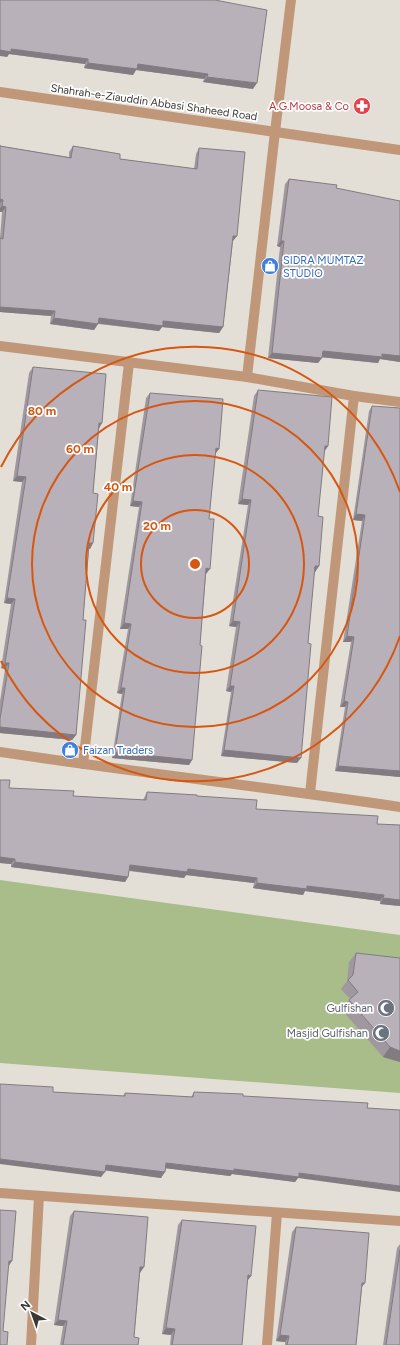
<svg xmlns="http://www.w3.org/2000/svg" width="400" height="1345" font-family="Figtree,sans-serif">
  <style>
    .green { fill: #a9bd8b }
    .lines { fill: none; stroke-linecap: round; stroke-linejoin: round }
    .minor { stroke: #c09879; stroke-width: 10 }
    .wall { fill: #9f989f }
    .shaded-wall { fill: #827c82 }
    .building { fill: #b9b1b9; stroke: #827c82 }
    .ring { fill: none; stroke: #d75610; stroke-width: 2 }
    .labels { text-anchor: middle; stroke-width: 3.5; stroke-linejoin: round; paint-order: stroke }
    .street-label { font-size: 11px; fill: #3a3835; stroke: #fff }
    .health-label { font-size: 11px; fill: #be3a42; stroke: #fff; text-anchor: end }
    .shop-label { font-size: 11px; fill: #366cbe; stroke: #fff; text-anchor: start }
    .worship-label { font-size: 11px; fill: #5b616d; stroke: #fff; text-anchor: end }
    .centre { fill: #d75610; stroke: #fff; stroke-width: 2 }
    .ring-label { font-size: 12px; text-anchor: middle; font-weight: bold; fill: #d75610; stroke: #fff; stroke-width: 3.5; stroke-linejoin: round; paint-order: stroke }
  </style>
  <rect width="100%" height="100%" fill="#e4dfd6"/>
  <!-- green -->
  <path class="green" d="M0,880L400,935V1093L0,1063Z"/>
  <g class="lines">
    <!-- minor -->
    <g class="minor">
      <path d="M0,92L400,150"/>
      <path d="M0,346L247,377L354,396L400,402"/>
      <path d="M247,377L275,132L291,0"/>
      <path d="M0,752C133,772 267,787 400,807"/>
      <path d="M83,764L129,363"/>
      <path d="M310,793L354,396"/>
      <path d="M0,1193L400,1221"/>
      <path d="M31,1345L39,1196"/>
      <path d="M267,1345L277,1213"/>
    </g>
  </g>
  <!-- wall -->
  <g class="wall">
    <path d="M0,0L253,89L203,82L204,79L136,70L133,75L84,68L85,64L9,54L7,57Z"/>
    <path d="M0,145V146L69,157V152L73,146L120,159L194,169L196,154L199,148L233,241L223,327L219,333L162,327L159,331L98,324L94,330L50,324L51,316L0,312V238L2,212H0Z"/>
    <path d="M289,179L400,201V362L380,359L378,363L322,357L318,363L268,358L280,247L277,246L285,184Z"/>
    <path d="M33,367L102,423L99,429L93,493V543L90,549H89L83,620L76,735L72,740L0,733V701L5,669L1,668L11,604L4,603L22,482L13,481L29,373Z"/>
    <path d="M258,390L328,446L324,452L318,516L319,566L315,572H314L297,763L221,756L231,692L226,691L236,627L229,626L248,505L238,504L254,396Z"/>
    <path d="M150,393L219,449L215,454L209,519L206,574L200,645L192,760L189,765L112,758L122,694L117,693L128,629H120L139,507L130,506L146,398Z"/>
    <path d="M372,406L400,408V777L335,771L345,707H340L351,642H343L362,521L353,520L369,411Z"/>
    <path d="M0,780L9,788L73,796L143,800L147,792L197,796L256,809L377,824L400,825V906L380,904V901L305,891L303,895L253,888L254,883L186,875L184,878L129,871L128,877L125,882L11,867V864L0,863Z"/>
    <path d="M356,953L400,958V1062L383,1057L342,1010L350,999L341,989L347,981L349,962Z"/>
    <path d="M53,1092L123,1096L125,1093L191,1097L194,1092L243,1096L298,1178L295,1182L232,1174L230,1176L166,1168L161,1178L105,1170L101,1177Z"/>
    <path d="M74,1211L140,1273L134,1337L138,1345H60L63,1326L54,1325L70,1216Z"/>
    <path d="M182,1220L251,1276L247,1281L242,1345H170L171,1335L162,1334L178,1225Z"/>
    <path d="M296,1227L362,1288L356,1345H285V1342L276,1341L292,1232Z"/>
    <path d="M400,1244V1345H383L397,1248Z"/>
  </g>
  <!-- shaded-wall -->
  <g class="shaded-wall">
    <path d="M11,49L88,59L85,64L9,54L7,57L0,56V50Z"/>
    <path d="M88,63L138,64L208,74L204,79L136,70L133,75L84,68Z"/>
    <path d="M207,77L257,83L253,89L203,82Z"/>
    <path d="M0,199L3,200L0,203Z"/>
    <path d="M2,206L6,207L2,212H0V208Z"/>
    <path d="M233,236H237L233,241Z"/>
    <path d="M281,241H284L280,247L277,246Z"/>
    <path d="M0,307L55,311L51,316L0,312Z"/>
    <path d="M54,318L98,324L94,330L50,324Z"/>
    <path d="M99,318L163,321L223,327L219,333L162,327L159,331L95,323Z"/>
    <path d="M323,351L382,354L400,356V362L380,359L378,363L319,357Z"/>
    <path d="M272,353L322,358L318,363L268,358Z"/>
    <path d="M99,423H102L98,429Z"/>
    <path d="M325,446H328L324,452Z"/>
    <path d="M216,448L219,449L215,454Z"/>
    <path d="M17,476L26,477L22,482L13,481Z"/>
    <path d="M242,499L251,500L248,505L238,504Z"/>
    <path d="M133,501L142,502L139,507L130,506Z"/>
    <path d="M356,514L365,515L362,521L353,520Z"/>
    <path d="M89,543H93L90,549L86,548Z"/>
    <path d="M315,566H319L315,572L311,571Z"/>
    <path d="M206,568L210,569L206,574L202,573Z"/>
    <path d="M7,598L15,599L11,604L4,603Z"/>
    <path d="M233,621L240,622L236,627L229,626Z"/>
    <path d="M124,623L131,624L128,629H120Z"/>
    <path d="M347,636L354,637L351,642H343Z"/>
    <path d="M5,663H9L5,669L1,668Z"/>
    <path d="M230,686H234L231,692L226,691Z"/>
    <path d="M121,688H125L122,694L117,693Z"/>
    <path d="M344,701L348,702L345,707H340Z"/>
    <path d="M0,727L76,735L72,740L0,733Z"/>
    <path d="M224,750L301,758L297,763L221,756Z"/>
    <path d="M115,752L192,760L189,765L112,758Z"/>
    <path d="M338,766L400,771V777L335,771Z"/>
    <path d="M0,857L15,859L11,864L0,863Z"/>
    <path d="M15,862L128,877L125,882L11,867Z"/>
    <path d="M130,865L188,869L257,878L254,883L186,875L184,878L126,870Z"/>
    <path d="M257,883L307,886L384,895L380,901L305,891L303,895L253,888Z"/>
    <path d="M383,898L400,900V906L380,904Z"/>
    <path d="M390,1047L400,1051V1062L383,1057Z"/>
    <path d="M0,1159L105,1172L101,1177L0,1164Z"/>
    <path d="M166,1163L234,1169L299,1173L400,1186V1192L298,1178L295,1182L232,1174L230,1176L163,1168Z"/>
    <path d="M106,1165L165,1172L161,1178L102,1170Z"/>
    <path d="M9,1261H12L8,1267Z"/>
    <path d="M140,1267H144L140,1273Z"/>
    <path d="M248,1275L251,1276L247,1281Z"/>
    <path d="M362,1283H365L361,1288Z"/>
    <path d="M58,1320L67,1321L63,1326L54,1325Z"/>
    <path d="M166,1328L175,1329L171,1335L162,1334Z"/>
    <path d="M280,1335L289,1336L285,1342L276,1341Z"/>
  </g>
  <!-- building -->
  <g class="building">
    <path d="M0,0H215L267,10L257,83L207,77L208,74L138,64L137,69L88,63V59L11,49V52L0,50Z"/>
    <path d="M0,145V146L71,158L73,146L120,154V159L197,169L199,148L245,152L237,236H233L223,327L163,321V326L99,318L98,324L54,318L55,311L0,307V238L3,239L6,207L2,206L3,200L0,199Z"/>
    <path d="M289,179L337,185L336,188L400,201V356L382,354V357L323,351L322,358L272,353L284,241H281Z"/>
    <path d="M33,367L106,374L102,423H99L93,493L98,494L93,543H89L83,620H86L76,735L0,727V719L9,663H5L15,599L7,598L26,477L17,476Z"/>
    <path d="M258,390L332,397L328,446H325L318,516L323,517L319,566H315L308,643L311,644L301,758L224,750L234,686H230L240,622L233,621L251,500L242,499Z"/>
    <path d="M150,393L223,399L219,449L216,448L209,519H214L210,569L206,568L200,645L202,646L192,760L115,752L125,688H121L131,624L124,623L142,502L133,501Z"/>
    <path d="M372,406L400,408V771L338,766L348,702L344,701L354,637L347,636L365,515L356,514Z"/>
    <path d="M0,780H10L9,788L74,791L73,796L146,800L147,792L197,795V796L257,800L256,809L378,816L377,824L400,825V900L383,898L384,895L307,886V889L257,883V878L188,869L187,872L130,865L128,877L15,862V859L0,857Z"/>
    <path d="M356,953L400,958V1051L390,1047L349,1000L358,992L348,980L353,975Z"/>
    <path d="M0,1084L53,1087V1092L125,1096V1093L193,1097L194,1092L243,1094V1096L368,1103L367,1108L400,1110V1186L299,1173V1177L234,1169V1171L166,1163L165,1172L106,1165L105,1172L0,1159Z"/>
    <path d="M0,1210L16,1211L12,1261H9L3,1331L8,1332L7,1345H0Z"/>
    <path d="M74,1211L148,1217L144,1267H140L134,1337L139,1338L138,1345H63L67,1321L58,1320Z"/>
    <path d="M182,1220L256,1226L251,1276L248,1275L242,1345H172L175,1329L166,1328Z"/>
    <path d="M296,1227L369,1233L365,1283H362L356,1345H287L289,1336L280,1335Z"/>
    <path d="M400,1250V1345H386Z"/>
  </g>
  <!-- distance rings -->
  <g class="ring">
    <circle cx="195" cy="564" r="54"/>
    <circle cx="195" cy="564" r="109"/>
    <circle cx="195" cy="564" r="163"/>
    <path d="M400 636A217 217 0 0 1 1 661M1 467A217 217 0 0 1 400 492"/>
  </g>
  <!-- icons -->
  <defs>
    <symbol id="pharmacy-disc" viewBox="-11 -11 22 22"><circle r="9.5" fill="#e0444e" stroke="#fff"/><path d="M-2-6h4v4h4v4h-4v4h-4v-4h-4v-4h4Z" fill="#fff"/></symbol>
    <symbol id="shop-disc" viewBox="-11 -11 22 22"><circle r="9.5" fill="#3f7fe0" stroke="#fff"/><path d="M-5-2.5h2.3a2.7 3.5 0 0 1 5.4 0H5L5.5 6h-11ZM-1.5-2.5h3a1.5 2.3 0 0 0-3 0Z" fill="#fff"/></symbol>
    <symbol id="mosque-disc" viewBox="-11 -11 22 22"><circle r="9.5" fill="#6b7280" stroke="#fff"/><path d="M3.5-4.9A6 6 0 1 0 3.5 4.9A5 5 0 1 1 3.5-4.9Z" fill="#fff"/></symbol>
  </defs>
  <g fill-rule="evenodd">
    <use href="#pharmacy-disc" x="352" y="96" width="20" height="20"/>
    <use href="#shop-disc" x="260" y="256" width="20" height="20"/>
    <use href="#shop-disc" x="60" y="740" width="20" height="20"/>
    <use href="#mosque-disc" x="376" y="998" width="20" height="20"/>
    <use href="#mosque-disc" x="371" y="1023" width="20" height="20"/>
  </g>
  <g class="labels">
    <!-- street labels -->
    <g class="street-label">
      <text transform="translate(154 102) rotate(8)" y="4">Shahrah-e-Ziauddin Abbasi Shaheed Road</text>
    </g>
    <!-- health labels -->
    <g class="health-label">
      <text x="349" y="110">A.G.Moosa &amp; Co</text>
    </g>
    <!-- shop labels -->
    <g class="shop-label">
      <text x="283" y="264">SIDRA MUMTAZ<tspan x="283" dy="13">STUDIO</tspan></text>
      <text x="83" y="754">Faizan Traders</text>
    </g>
    <!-- worship labels -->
    <g class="worship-label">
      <text x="373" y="1012">Gulfishan</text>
      <text x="368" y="1037">Masjid Gulfishan</text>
    </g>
  </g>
  <circle cx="195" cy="564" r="6" class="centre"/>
  <g class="ring-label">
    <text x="42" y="415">80 m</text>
    <text x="80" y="453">60 m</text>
    <text x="118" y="491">40 m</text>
    <text x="157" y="530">20 m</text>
  </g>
  <!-- north arrow -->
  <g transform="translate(32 1313) rotate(319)" stroke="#ffffff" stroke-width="3" paint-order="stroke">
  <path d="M0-3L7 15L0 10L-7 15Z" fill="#3a3835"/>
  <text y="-6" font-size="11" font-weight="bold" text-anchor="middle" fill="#3a3835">N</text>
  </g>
</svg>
